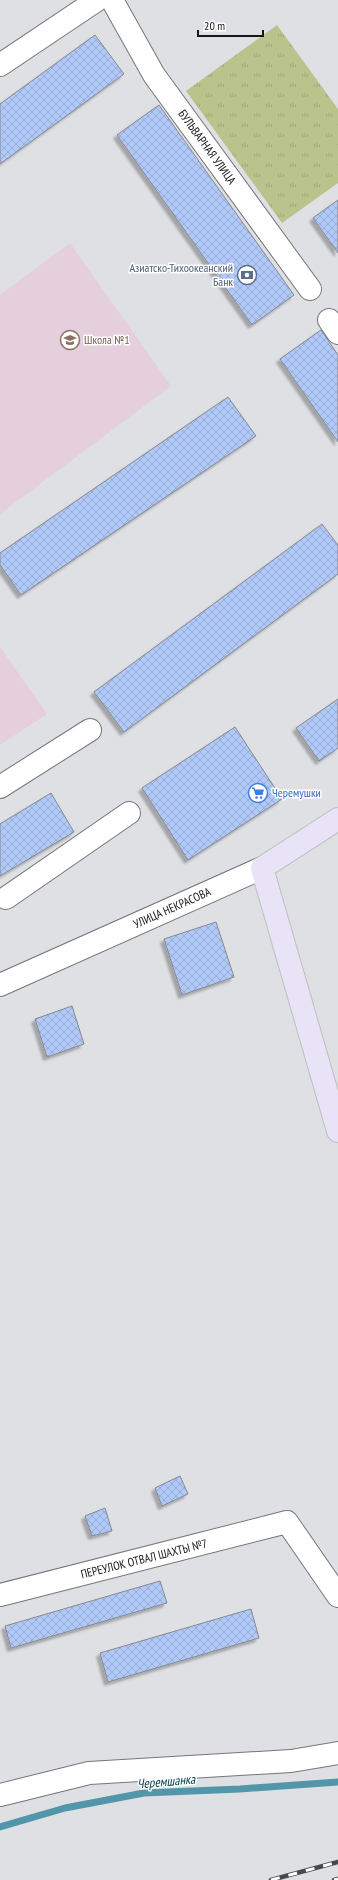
<svg xmlns="http://www.w3.org/2000/svg" width="338" height="1880" font-family="'PT Sans Narrow',sans-serif">
  <style>
    .education { fill: #e5cfdc }
    .grass { fill: url(#grass-tufts) }
    .lines { fill: none; stroke-linecap: round; stroke-linejoin: round }
    .stream { stroke: #5395a9; stroke-width: 7 }
    .building { fill: url(#building-cross-hatch); stroke: #87888b; filter: url(#shadow) }
    .minor-casing { stroke: #747679; stroke-width: 24 }
    .major-casing { stroke: #bebebe; stroke-width: 24 }
    .minor { stroke: #fff; stroke-width: 22 }
    .major { stroke: #e9e3f7; stroke-width: 22 }
    .rail-casing { stroke: #48494b; stroke-width: 4.5 }
    .rail { stroke: #fff; stroke-width: 3; stroke-dasharray: 9; stroke-linecap: butt }
    .labels { text-anchor: middle; stroke-width: 3; stroke-linejoin: round; paint-order: stroke }
    .street-label { font-size: 12px; fill: #161718; stroke: #fff }
    .service-label { font-size: 12px; fill: #4e5e75; stroke: #fff; text-anchor: end }
    .education-label { font-size: 12px; fill: #785e54; stroke: #fff; text-anchor: start }
    .shop-label { font-size: 12px; fill: #366cbe; stroke: #fff; text-anchor: start }
    .water-label { font-size: 13px; font-style: italic; fill: #044352; stroke: #fff }
  </style>
  <defs>
    <pattern id="grass-tufts" width="24" height="20" patternUnits="userSpaceOnUse"><rect width="24" height="20" fill="#bbc38d"/><path d="M3 7l-1-3M5 7V3M7 7l1-3M15 17l-1-3M17 17v-4M19 17l1-3" fill="none" stroke="#a0a779"/></pattern>
    <pattern id="building-cross-hatch" width="8" height="8" patternUnits="userSpaceOnUse"><rect width="8" height="8" fill="#b0c9f9"/><path d="M0 0l8 8M0 8l8-8" fill="none" stroke="#97acd5"/></pattern>
    <filter id="shadow"><feDropShadow dx="-3.5" dy="3.5" stdDeviation="1" flood-color="#0004"/></filter>
  </defs>
  <rect width="100%" height="100%" fill="#dfe0e4"/>
  <!-- education -->
  <g class="education">
    <path d="M70,243L171,386L0,514V295Z"/>
    <path d="M0,647L47,714L0,745Z"/>
  </g>
  <!-- grass -->
  <path class="grass" d="M277,25L338,109V183L282,223L186,91Z"/>
  <g class="lines">
    <!-- stream -->
    <path class="stream" d="M0,1827L65,1808L144,1793L240,1789L338,1782"/>
  </g>
  <!-- building -->
  <g class="building">
    <path d="M95,35L124,74L0,164V104Z"/>
    <path d="M159,105L294,295L252,325L117,135Z"/>
    <path d="M338,200V253L313,218Z"/>
    <path d="M321,330L338,355V442L280,359Z"/>
    <path d="M228,397L256,436L21,595L0,565V553Z"/>
    <path d="M322,524L338,545V574L124,732L94,692Z"/>
    <path d="M338,699V748L319,761L296,728Z"/>
    <path d="M235,727L282,799L188,860L142,788Z"/>
    <path d="M51,793L74,832L0,876V824Z"/>
    <path d="M216,922L234,977L182,995L164,939Z"/>
    <path d="M72,1006L84,1044L47,1057L35,1019Z"/>
    <path d="M180,1476L188,1494L162,1506L155,1488Z"/>
    <path d="M105,1508L112,1531L92,1536L85,1516Z"/>
    <path d="M160,1581L167,1603L11,1648L5,1626Z"/>
    <path d="M251,1609L259,1638L108,1682L100,1653Z"/>
  </g>
  <g class="lines">
    <defs>
      <g id="minor">
        <path d="M112,0L154,75L310,289"/>
        <path d="M0,65L97,0"/>
        <path d="M329,320L338,333"/>
        <path d="M0,787L90,730"/>
        <path d="M6,898L129,813"/>
        <path d="M0,985L262,868"/>
        <path d="M0,1595L287,1522L338,1596"/>
        <path d="M0,1795L89,1773L291,1761L338,1753"/>
      </g>
      <path id="major" d="M338,819L262,868L338,1131"/>
    </defs>
    <!-- minor casing -->
    <use href="#minor" class="minor-casing"/>
    <!-- major casing -->
    <use href="#major" class="major-casing"/>
    <!-- minor -->
    <use href="#minor" class="minor"/>
    <!-- major -->
    <use href="#major" class="major"/>
    <defs>
      <g id="rail">
        <path d="M271,1880L338,1862"/>
        <path d="M334,1880L338,1879"/>
      </g>
    </defs>
    <!-- rail casing -->
    <use href="#rail" class="rail-casing"/>
    <!-- rail -->
    <use href="#rail" class="rail"/>
  </g>
  <!-- icons -->
  <defs>
    <symbol id="bank-ring" viewBox="-11 -11 22 22"><circle r="9.5" fill="#fff" stroke="#5c6f8a" stroke-width="1.5"/><path d="M-6-4H6V4H-6ZM0-2.3a2.3 2.3 0 1 0 0 4.6a2.3 2.3 0 1 0 0-4.6Z" fill="#5c6f8a"/></symbol>
    <symbol id="school-ring" viewBox="-11 -11 22 22"><circle r="9.5" fill="#fff" stroke="#8d6e63" stroke-width="1.5"/><path d="M0-5L7-2L0 1L-7-2ZM-4 1L0 2.5L4 1V4Q0 6-4 4Z" fill="#8d6e63"/></symbol>
    <symbol id="supermarket-ring" viewBox="-11 -11 22 22"><circle r="9.5" fill="#fff" stroke="#3f7fe0" stroke-width="1.5"/><path d="M-6-5.5h2.5l.6 2H6L4.5 2H-2.5L-4.4-4H-6ZM-1.5 3.2a1.3 1.3 0 1 0 .1 0ZM3 3.2a1.3 1.3 0 1 0 .1 0Z" fill="#3f7fe0"/></symbol>
  </defs>
  <g fill-rule="evenodd">
    <use href="#bank-ring" x="236" y="264" width="22" height="22"/>
    <use href="#school-ring" x="59" y="329" width="22" height="22"/>
    <use href="#supermarket-ring" x="247" y="782" width="22" height="22"/>
  </g>
  <g class="labels">
    <!-- street labels -->
    <g class="street-label">
      <text transform="translate(207 147) rotate(54)" y="4">БУЛЬВАРНАЯ УЛИЦА</text>
      <text transform="translate(172 908) rotate(-24)" y="4">УЛИЦА НЕКРАСОВА</text>
      <text transform="translate(144 1559) rotate(-14)" y="4">ПЕРЕУЛОК ОТВАЛ ШАХТЫ №7</text>
    </g>
    <!-- service labels -->
    <g class="service-label">
      <text x="233" y="272">Азиатско-Тихоокеанский<tspan x="233" dy="14">Банк</tspan></text>
    </g>
    <!-- education labels -->
    <g class="education-label">
      <text x="84" y="344">Школа №1</text>
    </g>
    <!-- shop labels -->
    <g class="shop-label">
      <text x="272" y="797">Черемушки</text>
    </g>
    <!-- water labels -->
    <g class="water-label">
      <text transform="translate(166 1781) rotate(-5)" y="5">Черемшанка</text>
    </g>
  </g>
  <!-- scale -->
  <path d="M198 30v6h65v-6" fill="none" stroke="#161718" stroke-width="2"/>
  <text x="204" y="30" font-size="12" fill="#161718" stroke="#ffffff" stroke-width="3" paint-order="stroke">20 m</text>
</svg>
